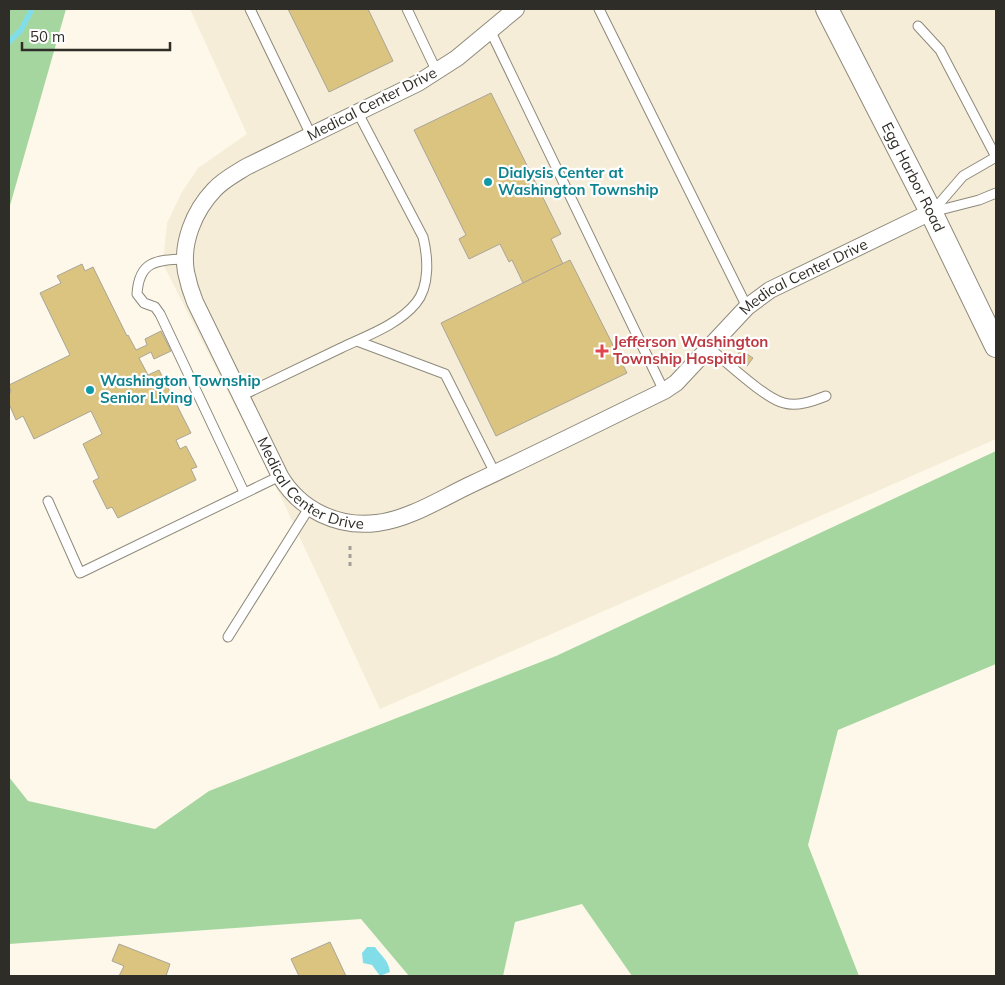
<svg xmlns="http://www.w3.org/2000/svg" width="1005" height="985" font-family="Mulish,sans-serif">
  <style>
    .built { fill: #f5edd7 }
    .forest { fill: #a6d6a0 }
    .water { fill: #81dee9 }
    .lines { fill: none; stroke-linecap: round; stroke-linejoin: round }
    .stream { stroke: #81dee9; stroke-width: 5.5 }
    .building { fill: #dbc380; stroke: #aaa597 }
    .lane-casing { stroke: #8e897b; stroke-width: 11 }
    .street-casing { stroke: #8e897b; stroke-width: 18 }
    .secondary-casing { stroke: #8e897b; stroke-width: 24 }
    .path { stroke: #a4a095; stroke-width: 3; stroke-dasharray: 4 4; stroke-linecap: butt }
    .lane { stroke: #fff; stroke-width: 9 }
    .street { stroke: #fff; stroke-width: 16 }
    .secondary { stroke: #fff; stroke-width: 22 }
    .culture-dot { fill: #0f9aa8; stroke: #fff; stroke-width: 2 }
    .health-dot { fill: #e0444e; stroke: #fff; stroke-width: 2 }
    .labels { text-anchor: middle; stroke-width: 4.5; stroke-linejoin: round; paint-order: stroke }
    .street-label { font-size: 15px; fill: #2f2d27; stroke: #fff }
    .culture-label { font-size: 15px; font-weight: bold; fill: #0d838f; stroke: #fff; text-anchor: start }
    .health-label { font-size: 15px; font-weight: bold; fill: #be3a42; stroke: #fff; text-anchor: start }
  </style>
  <rect width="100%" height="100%" fill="#fdf8e9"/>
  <!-- built -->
  <path class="built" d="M190,9H996V439L380,709L280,495L163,264L167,223L182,192L198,168L247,134Z"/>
  <!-- forest -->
  <g class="forest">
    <path d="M9,9H66L9,209Z"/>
    <path d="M996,451V664L838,730L808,845L859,976H632L582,904L515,922L503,976H409L361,919L9,944V777L28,801L155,829L209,791L556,656Z"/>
  </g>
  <!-- water -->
  <path class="water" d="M367,947H375C382,957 388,959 390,972L380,976L372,965L363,963L362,953Z"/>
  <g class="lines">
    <!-- stream -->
    <path class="stream" d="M9,42L21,30L32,9"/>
  </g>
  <!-- building -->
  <g class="building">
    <path d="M288,9H368L393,61L329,92Z"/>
    <path d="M491,93L561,234L551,239L563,264L523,283L512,260L509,262L500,244L469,259L459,239L466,235L414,130Z"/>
    <path d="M570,260L627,373L496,436L441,323Z"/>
    <path d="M82,264L85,271L93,267L127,336L128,335L136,350L147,345L145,339L161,331L171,351L154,359L151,352L139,358L148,375L159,370L191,433L176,440L180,449L186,446L197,467L191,469L196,480L118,518L112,507L107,509L93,481L99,478L83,444L102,434L91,411L34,439L23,416L16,420L9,404V393L11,392L9,385L70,355L40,293L61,283L57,276Z"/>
    <path d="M741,350L753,358L747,366L735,358Z"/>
    <path d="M330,942L346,976H299L291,959Z"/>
    <path d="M119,944L170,964L166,976H119L124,966L112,961Z"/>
  </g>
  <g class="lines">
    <defs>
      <g id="lane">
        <path d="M250,9L311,135"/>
        <path d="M407,9L437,72"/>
        <path d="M599,9L747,307"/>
        <path d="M918,26L940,50L996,157"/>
        <path d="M490,30L664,391"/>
        <path d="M932,212L963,176L996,157"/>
        <path d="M932,212L979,200L996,193"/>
        <path d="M185,259C156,260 139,261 137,294L144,303L155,307L160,314L244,492"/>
        <path d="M357,341L445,374L495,473"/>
        <path d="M708,347C726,361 764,398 784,403C797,407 813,401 826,396"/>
        <path d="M241,396C275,380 308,364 341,348C366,336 398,325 416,303C430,286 428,257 423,237L358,113"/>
        <path d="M48,501L80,573L280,476"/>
        <path d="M228,637L309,508"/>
      </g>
      <g id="street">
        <path id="s1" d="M516,9L457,58L418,83L246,167C235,174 223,180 214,190C194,211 181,243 186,272C188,282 191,292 195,302L280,476C300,510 338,528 377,523C410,519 442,498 472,484C536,454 600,422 664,391L676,383L747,307L770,290L931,212"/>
      </g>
      <g id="secondary">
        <path id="s2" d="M827,9L931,212L996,346"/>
      </g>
    </defs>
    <!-- lane casing -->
    <use href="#lane" class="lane-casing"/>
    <!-- street casing -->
    <use href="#street" class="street-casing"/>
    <!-- secondary casing -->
    <use href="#secondary" class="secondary-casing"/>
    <!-- path -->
    <path class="path" d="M350,566V542"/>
    <!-- lane -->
    <use href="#lane" class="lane"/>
    <!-- street -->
    <use href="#street" class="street"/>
    <!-- secondary -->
    <use href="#secondary" class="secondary"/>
  </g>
  <!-- markers -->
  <g class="culture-dot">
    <circle cx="488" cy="182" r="5"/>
    <circle cx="90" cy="390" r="5"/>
  </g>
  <path class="health-dot" d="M599.5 343.5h5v5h5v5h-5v5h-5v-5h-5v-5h5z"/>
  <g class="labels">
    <!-- street labels -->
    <g class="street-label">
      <text transform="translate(372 104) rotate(-27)" y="5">Medical Center Drive</text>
      <text dy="5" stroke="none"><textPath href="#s2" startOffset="189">Egg Harbor Road</textPath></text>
      <text dy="5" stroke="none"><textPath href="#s1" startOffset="1282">Medical Center Drive</textPath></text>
      <text dy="5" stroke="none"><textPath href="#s1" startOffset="698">Medical Center Drive</textPath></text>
    </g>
    <!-- culture labels -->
    <g class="culture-label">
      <text x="498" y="178">Dialysis Center at<tspan x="498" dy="17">Washington Township</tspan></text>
      <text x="100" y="386">Washington Township<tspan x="100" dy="17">Senior Living</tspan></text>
    </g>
    <!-- health labels -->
    <g class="health-label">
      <text x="613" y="347">Jefferson Washington<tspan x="613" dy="17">Township Hospital</tspan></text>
    </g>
  </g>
  <!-- border -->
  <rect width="1005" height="985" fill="none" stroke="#2f2d27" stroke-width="20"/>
  <!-- scale -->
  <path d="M22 42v8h148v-8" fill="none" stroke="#2f2d27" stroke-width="2.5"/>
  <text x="30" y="42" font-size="15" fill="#2f2d27" stroke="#ffffff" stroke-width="4" paint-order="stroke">50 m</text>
</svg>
